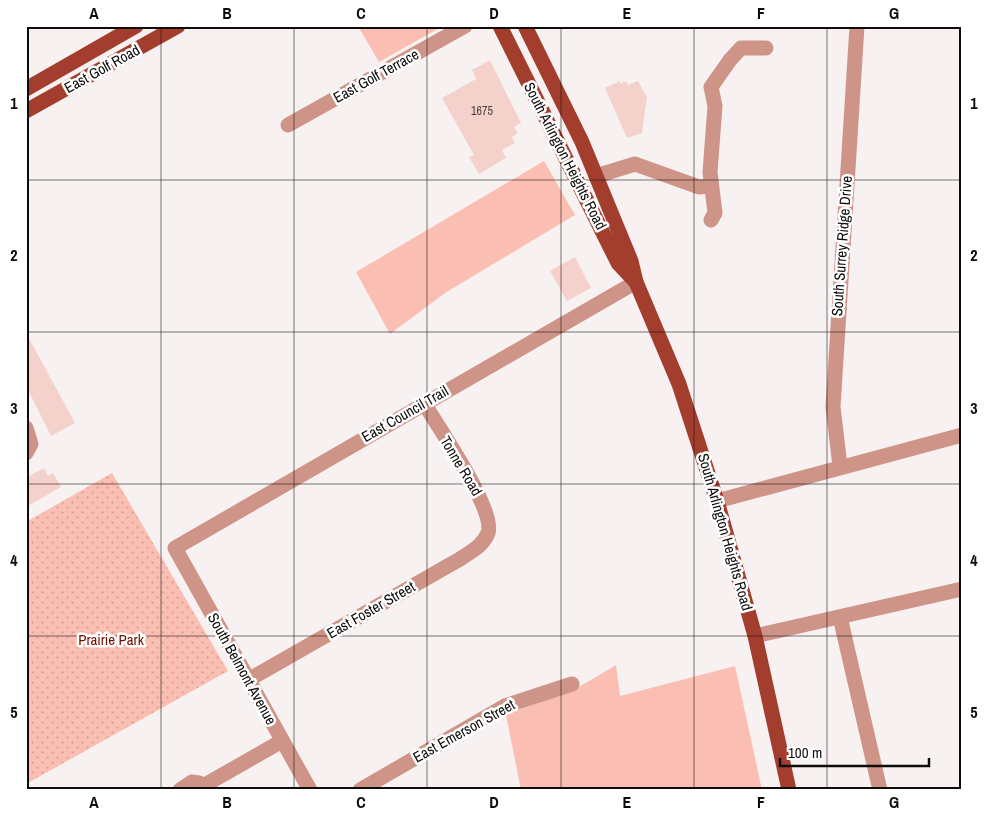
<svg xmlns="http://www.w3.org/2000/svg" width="988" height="816" font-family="'Archivo Narrow',sans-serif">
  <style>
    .grass { fill: #fbbeb2 }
    .park { fill: url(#park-dots) }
    .building { fill: #f4d1ca }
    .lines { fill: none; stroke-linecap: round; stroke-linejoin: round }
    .minor { stroke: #ce9488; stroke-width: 15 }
    .major { stroke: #a33e2e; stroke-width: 15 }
    .grid { fill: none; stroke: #0e0d0c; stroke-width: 1; stroke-opacity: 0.55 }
    .labels { text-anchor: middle; stroke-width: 5; stroke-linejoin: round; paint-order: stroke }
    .number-label { font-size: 12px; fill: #483e3c }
    .street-label { font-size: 15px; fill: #0e0d0c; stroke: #fff }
    .park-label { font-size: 15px; fill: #6f0f02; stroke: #fff }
    .neatline { fill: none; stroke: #0e0d0c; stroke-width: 2 }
    .grid-label { font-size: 16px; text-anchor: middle; font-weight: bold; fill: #0e0d0c }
  </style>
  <defs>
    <pattern id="park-dots" width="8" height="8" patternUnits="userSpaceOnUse" patternTransform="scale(1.25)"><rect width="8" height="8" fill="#fbbeb2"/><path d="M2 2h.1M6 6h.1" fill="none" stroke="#d6a298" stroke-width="1.8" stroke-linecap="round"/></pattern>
  </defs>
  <rect width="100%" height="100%" fill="#f7f2f1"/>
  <!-- grass -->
  <g class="grass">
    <path d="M358,26H443L379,62Z"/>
    <path d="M544,161L575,215L445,293L390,334L356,272Z"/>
    <path d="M616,665L620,696L735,666L762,790H521L506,715L579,687Z"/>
  </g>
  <!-- park -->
  <path class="park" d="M112,473L228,671L26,784V522Z"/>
  <!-- building -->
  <g class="building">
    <path d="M490,60L521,123L514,127L518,133L512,137L515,143L502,150L506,158L479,174L469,157L474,155L442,98L476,79L472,70Z"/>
    <path d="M620,81V84L626,81L628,85L638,81L647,97L642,133L627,138L605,88Z"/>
    <path d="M575,257L591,288L567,301L550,271Z"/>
    <path d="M26,333L75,423L51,436L26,386Z"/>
    <path d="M44,468L48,476L53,473L61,487L26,507V478Z"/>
  </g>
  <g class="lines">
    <!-- minor -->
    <g class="minor">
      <path d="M288,125L465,26"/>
      <path d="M596,176L635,164L699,187L711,186"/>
      <path d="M711,220L715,213L710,172L715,106L711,87L730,60L741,48H766"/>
      <path d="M26,428L31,444L26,453"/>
      <path d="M840,466L833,407L857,26"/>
      <path d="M717,501L962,435"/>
      <path d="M840,617L880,790"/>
      <path d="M755,636L962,589"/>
      <path d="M248,680L460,559C470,552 483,546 488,533C496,510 438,427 424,403"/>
      <path d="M203,786L282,741"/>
      <path d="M180,790L192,782L199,783L206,790"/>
      <path d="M310,790L175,548L636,282"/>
      <path d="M360,790L505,706L572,684"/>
    </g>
    <!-- major -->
    <g class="major">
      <path d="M500,26L618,263L635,281"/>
      <path d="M525,26L582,142L631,261L636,282L679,384L717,501L755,636L789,790"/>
      <path d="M26,89L136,26"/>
      <path d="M26,111L178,26"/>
    </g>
  </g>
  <!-- grid -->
  <path class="grid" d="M161,26V790M294,26V790M427,26V790M561,26V790M694,26V790M827,26V790M26,180H962M26,332H962M26,484H962M26,636H962"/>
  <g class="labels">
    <!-- number labels -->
    <g class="number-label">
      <text x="482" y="115">1675</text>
    </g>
    <!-- street labels -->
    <g class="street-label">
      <text transform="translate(102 69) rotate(-29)" y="5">East Golf Road</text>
      <text transform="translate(376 76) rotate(-29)" y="5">East Golf Terrace</text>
      <text transform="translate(565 156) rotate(63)" y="5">South Arlington Heights Road</text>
      <text transform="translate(842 246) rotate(-86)" y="5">South Surrey Ridge Drive</text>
      <text transform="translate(405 414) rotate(-30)" y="5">East Council Trail</text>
      <text transform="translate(461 466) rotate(59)" y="5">Tonne Road</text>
      <text transform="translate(725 532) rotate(74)" y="5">South Arlington Heights Road</text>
      <text transform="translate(371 610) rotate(-30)" y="5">East Foster Street</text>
      <text transform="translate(242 669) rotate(61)" y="5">South Belmont Avenue</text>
      <text transform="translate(464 731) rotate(-29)" y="5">East Emerson Street</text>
    </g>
    <!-- park labels -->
    <g class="park-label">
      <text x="111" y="645">Prairie Park</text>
    </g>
  </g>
  <!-- border -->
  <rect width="988" height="816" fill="none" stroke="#ffffff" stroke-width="55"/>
  <!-- scale -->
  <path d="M780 758v8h149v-8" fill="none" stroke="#0e0d0c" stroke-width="2.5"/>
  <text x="788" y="758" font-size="15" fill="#0e0d0c" stroke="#ffffff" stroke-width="4" paint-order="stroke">100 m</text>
  <rect x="28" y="28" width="932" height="760" class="neatline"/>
  <g class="grid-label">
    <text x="94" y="19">A</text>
    <text x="227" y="19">B</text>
    <text x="361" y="19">C</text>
    <text x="494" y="19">D</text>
    <text x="627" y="19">E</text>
    <text x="761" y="19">F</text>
    <text x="894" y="19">G</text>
    <text x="14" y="109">1</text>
    <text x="974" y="109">1</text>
    <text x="14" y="261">2</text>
    <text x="974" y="261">2</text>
    <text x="14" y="414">3</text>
    <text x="974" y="414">3</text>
    <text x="14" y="566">4</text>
    <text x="974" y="566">4</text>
    <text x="14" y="718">5</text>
    <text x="974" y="718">5</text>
    <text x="94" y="808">A</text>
    <text x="227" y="808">B</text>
    <text x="361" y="808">C</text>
    <text x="494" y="808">D</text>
    <text x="627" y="808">E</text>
    <text x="761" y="808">F</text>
    <text x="894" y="808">G</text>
  </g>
</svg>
